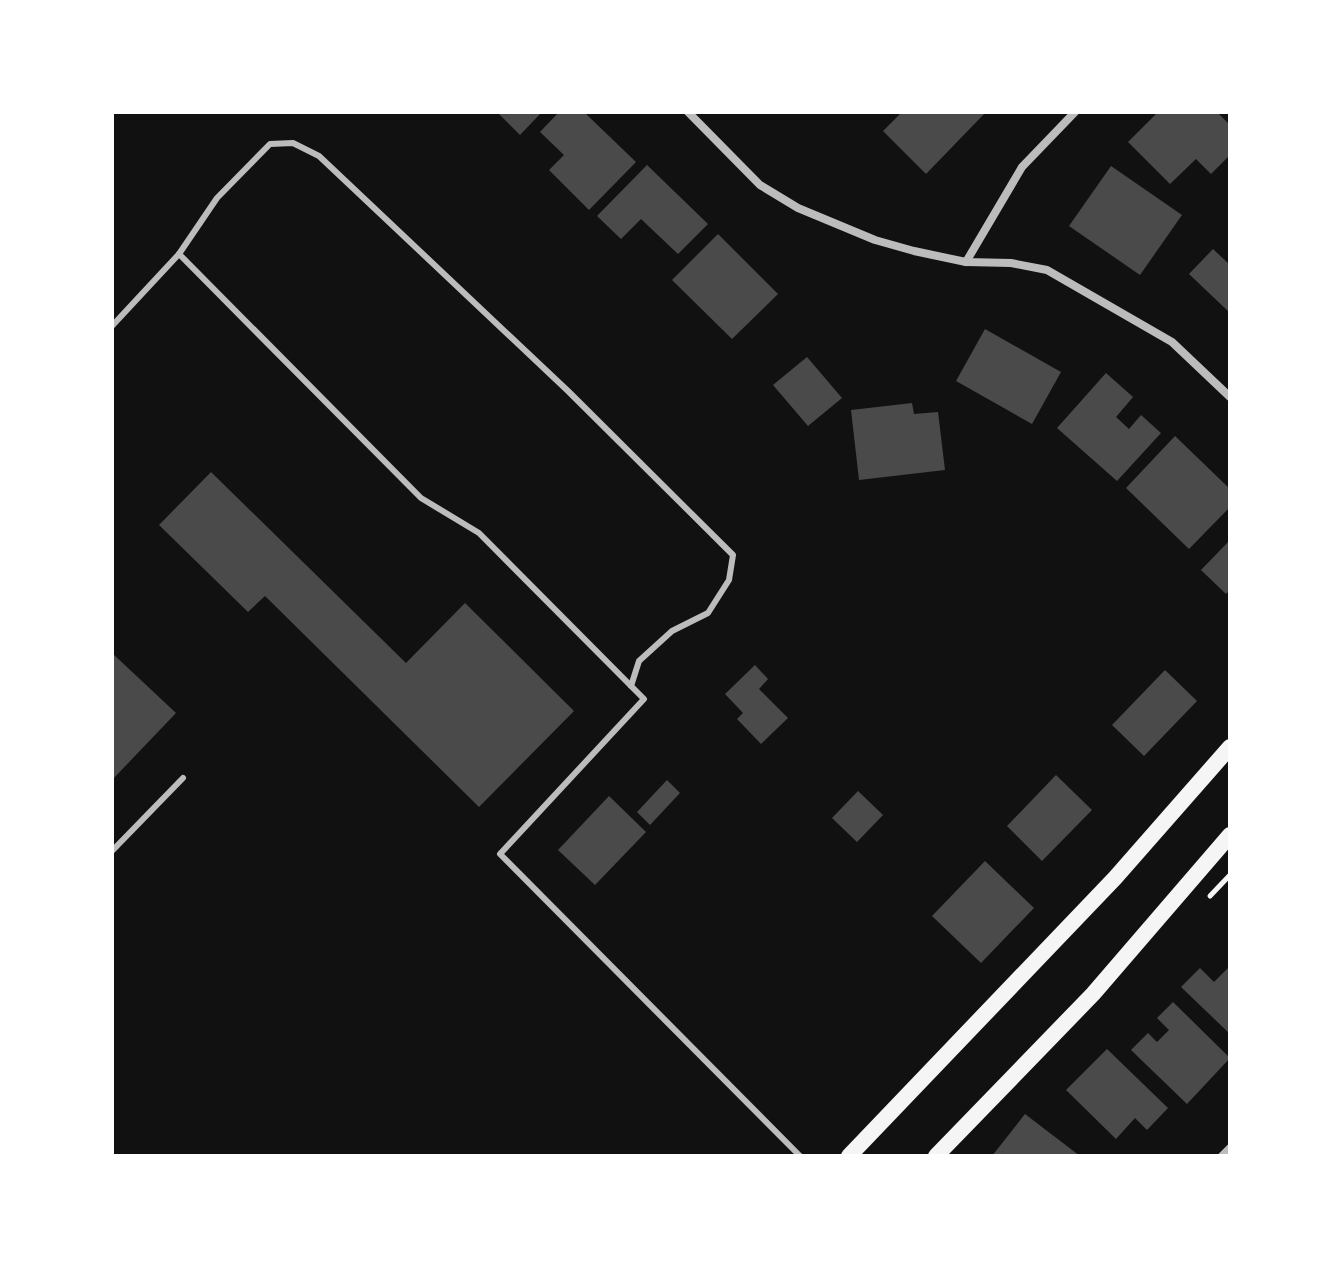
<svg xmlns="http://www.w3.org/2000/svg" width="1342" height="1268" font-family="'Space Grotesk',sans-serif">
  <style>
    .building { fill: #4a4a4a }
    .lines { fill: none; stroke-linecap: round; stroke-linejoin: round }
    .path { stroke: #f5f5f5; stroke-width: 5 }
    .service { stroke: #bcbcbc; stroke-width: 6 }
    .minor { stroke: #bcbcbc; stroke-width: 8 }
    .secondary { stroke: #f5f5f5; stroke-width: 16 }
  </style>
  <rect width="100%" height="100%" fill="#111"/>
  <!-- building -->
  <g class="building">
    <path d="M497,112H542L520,135Z"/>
    <path d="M559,112H584L636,162L589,210L549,170L564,155L540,132Z"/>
    <path d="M902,112H986L926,174L883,131Z"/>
    <path d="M1158,112H1217L1230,125V155L1211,174L1196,159L1170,184L1128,142Z"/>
    <path d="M647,165L708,224L678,254L641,219L621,239L597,216Z"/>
    <path d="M1111,166L1182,215L1140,275L1069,226Z"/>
    <path d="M718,234L778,294L732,339L672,280Z"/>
    <path d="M1213,249L1230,265V313L1189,274Z"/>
    <path d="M985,329L1061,372L1032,424L956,381Z"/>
    <path d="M807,357L842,398L808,426L773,385Z"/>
    <path d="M1106,373L1133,397L1116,417L1129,429L1141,415L1161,433L1117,481L1057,428Z"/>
    <path d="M912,403L914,414L938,412L945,470L859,480L851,410Z"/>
    <path d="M1175,436L1230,489V507L1189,549L1126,488Z"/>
    <path d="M211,472L406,663L465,603L574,711L479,807L265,596L248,612L159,525Z"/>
    <path d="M1230,540V590L1226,594L1201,570Z"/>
    <path d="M112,653L176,713L112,780Z"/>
    <path d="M755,665L768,679L759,689L788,718L761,744L737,719L743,713L725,694Z"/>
    <path d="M1165,670L1197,701L1144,756L1112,725Z"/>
    <path d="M1056,775L1092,810L1042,861L1007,826Z"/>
    <path d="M667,780L680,793L650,825L637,812Z"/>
    <path d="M858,791L883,815L857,842L832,818Z"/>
    <path d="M609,796L646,832L595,885L558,850Z"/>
    <path d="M985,861L1034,908L981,963L932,916Z"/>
    <path d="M1230,966V1034L1181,987L1200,968L1214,982Z"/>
    <path d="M1173,1002L1230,1058L1187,1104L1131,1050L1148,1033L1157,1042L1169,1030L1157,1018Z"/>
    <path d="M1107,1049L1168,1108L1147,1130L1135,1118L1116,1139L1066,1090Z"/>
    <path d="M1025,1114L1080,1156H992Z"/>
  </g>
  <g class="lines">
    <!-- path -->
    <path class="path" d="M1210,896L1230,875"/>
    <!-- service -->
    <g class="service">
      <path d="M179,254L421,498L479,533L644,699L500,854L800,1156"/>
      <path d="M112,326L179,254L217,198L270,144L293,143L319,156L568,391L733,555L729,580L708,613L672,631L639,661L631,686"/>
      <path d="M112,851L183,778"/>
    </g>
    <!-- minor -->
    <g class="minor">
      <path d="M688,112L760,185L798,208L875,240L914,251L966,262L1011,263L1047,270L1172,342L1230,397"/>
      <path d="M966,262L1022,167L1075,112"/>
      <path d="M1222,1156L1230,1148"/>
    </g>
    <!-- secondary -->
    <g class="secondary">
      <path d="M849,1156L1115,878L1230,747"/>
      <path d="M936,1156L1093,994L1230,835"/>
    </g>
  </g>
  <!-- border -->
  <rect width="1342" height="1268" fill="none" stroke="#ffffff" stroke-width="228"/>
</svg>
